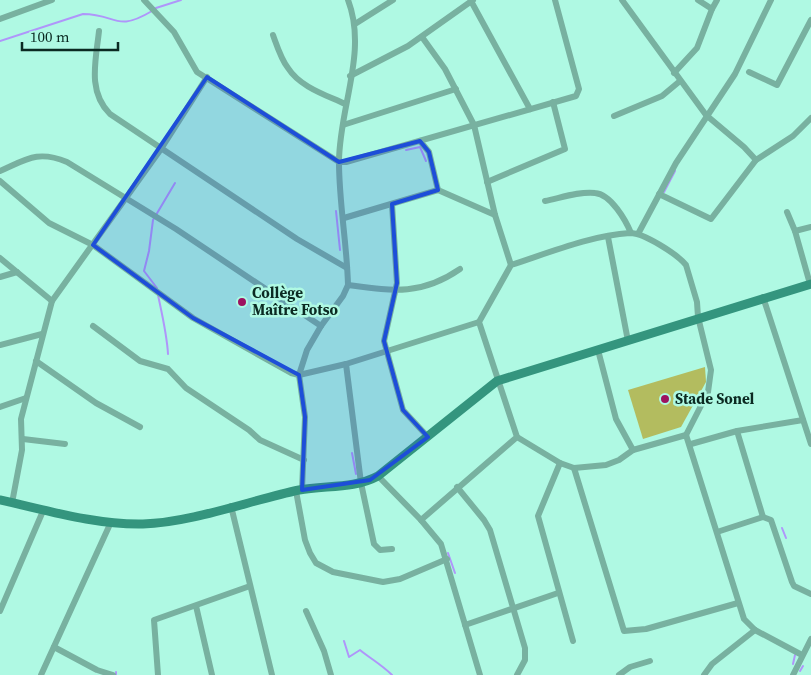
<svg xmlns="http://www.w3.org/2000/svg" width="811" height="675" font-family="'Source Serif 4',serif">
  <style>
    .green { fill: #b3bc5f }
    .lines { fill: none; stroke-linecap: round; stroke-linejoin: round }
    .stream { stroke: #af96fa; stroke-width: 2 }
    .minor { stroke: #78b1a0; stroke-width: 6 }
    .secondary { stroke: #34957e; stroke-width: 9 }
    .marked { fill: #1d4ed8; fill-opacity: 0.2; stroke: #1d4ed8; stroke-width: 4; stroke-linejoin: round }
    .poi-dot { fill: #9d1260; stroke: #aff9e3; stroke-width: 2 }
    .labels { text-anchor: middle; stroke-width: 5; stroke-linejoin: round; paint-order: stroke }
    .poi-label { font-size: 15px; font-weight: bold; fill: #0b2a22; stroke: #aff9e3; text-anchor: start }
  </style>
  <rect width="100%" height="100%" fill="#aff9e3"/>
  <!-- green -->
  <path class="green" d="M705,367L706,382L681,427L643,439L628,390Z"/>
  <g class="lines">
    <!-- stream -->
    <g class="stream">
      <path d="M156,8L181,0"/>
      <path d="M0,41L83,14C117,14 115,33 152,11"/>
      <path d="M406,150L420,147L426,161"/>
      <path d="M664,192L675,171"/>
      <path d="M336,211L340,250"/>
      <path d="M157,288L144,271L149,251L153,220L175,183"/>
      <path d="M158,295C162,314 167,335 168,354"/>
      <path d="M352,453L356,474"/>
      <path d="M782,528L786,538"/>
      <path d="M448,553L455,573"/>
      <path d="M344,641L349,657L360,650C371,659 382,665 392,675"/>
      <path d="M793,664L795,655"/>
      <path d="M800,671L803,666"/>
      <path d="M116,672V675"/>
    </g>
    <!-- minor -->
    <g class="minor">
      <path d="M144,0L174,32L197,72L339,162H346L576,96L579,89L555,0"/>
      <path d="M622,0L706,115L744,147L756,160"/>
      <path d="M698,0L712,9L717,0"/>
      <path d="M471,1L530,109"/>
      <path d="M0,19L52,0"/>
      <path d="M355,24L393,0"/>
      <path d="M99,31C96,60 87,91 110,114L297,239L347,268"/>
      <path d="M273,35C277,46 281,59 288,68C300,87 326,95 345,104"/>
      <path d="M422,37L445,69L474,125L495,215L511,265"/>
      <path d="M749,72L777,85L811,20"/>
      <path d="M674,73L697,48L712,9"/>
      <path d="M350,76L408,46L473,0"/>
      <path d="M614,116L662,96L680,81"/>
      <path d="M343,125L456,89"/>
      <path d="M420,141L429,152L438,190"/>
      <path d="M0,171C27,159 38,150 67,162L176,229L321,326"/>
      <path d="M0,181L49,223L93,245L193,318L291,373L299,375L346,364L479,322"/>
      <path d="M487,182L565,149L553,102"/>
      <path d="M659,194L711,219L756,160L793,136L811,118"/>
      <path d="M545,201C560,198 580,191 595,193C611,194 626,221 631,233"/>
      <path d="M392,204L397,283L384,341L403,410L428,437"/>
      <path d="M787,212L795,231L811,227"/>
      <path d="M344,218L438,190L495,215"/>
      <path d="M795,231L810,284"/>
      <path d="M638,234L676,163L735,74L771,0"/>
      <path d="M608,237L628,341"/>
      <path d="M0,258L52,301"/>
      <path d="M0,277L17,272"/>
      <path d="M348,285C392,291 421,296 460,269"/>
      <path d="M763,297L811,444"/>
      <path d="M93,326L140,361L168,369L186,388L249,430L260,440L304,460"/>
      <path d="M0,345L42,334"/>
      <path d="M598,350L616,419L633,450L686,435L744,619L755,630L802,655"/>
      <path d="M36,361L96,403L140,427"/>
      <path d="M346,364L361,483L374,544L380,550L392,549"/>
      <path d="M0,407L26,398"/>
      <path d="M737,431L763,517"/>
      <path d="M517,437L560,463L574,468L606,465L619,460L633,450"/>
      <path d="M23,439L65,444"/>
      <path d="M691,444L737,431L803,420"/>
      <path d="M560,463L538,516L573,641"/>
      <path d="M574,468L624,631L646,629L738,603"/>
      <path d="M378,476L421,520L441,544L480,675"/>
      <path d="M457,487L484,520L490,530L525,648V660L517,675"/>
      <path d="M302,490L305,417L299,375L307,350L321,326L343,296L348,285C347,244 339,203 339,162C339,108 368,52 348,0"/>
      <path d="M296,491L305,540L310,553L316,563L333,572L383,582L400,579L447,559"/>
      <path d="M12,503L22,450L21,419L52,301L161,149L207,77"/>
      <path d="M231,506L272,675"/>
      <path d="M421,520L517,437L479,322L511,265C548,253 592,235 630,233C644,233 677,254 686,265L697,302L698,317L711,370L708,392L686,435"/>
      <path d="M717,532L763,517L771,520L792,582L794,586L811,594"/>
      <path d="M196,606L212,675"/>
      <path d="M0,611L43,511"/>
      <path d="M306,611L324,651L331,675"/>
      <path d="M465,625L558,593"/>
      <path d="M54,647L97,670L113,675"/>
      <path d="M41,675L111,522"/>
      <path d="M158,675L154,620L250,586"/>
      <path d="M619,675L630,667L650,661"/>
      <path d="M704,675L712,664L755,630"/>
      <path d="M793,675L811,639"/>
    </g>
    <!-- secondary -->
    <path class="secondary" d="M0,500C46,510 95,525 143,524C190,523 252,500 299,490C325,485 354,489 378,476L497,381L811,284"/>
  </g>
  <!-- marked area -->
  <path class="marked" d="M207,77L339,162L420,141L429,152L438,190L392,204L397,283L384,341L403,410L428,437L370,480L302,490L305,417L299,375L193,318L93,245Z"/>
  <!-- markers -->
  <g class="poi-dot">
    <circle cx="242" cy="302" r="5"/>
    <circle cx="665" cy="399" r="5"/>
  </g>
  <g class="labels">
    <!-- poi labels -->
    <g class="poi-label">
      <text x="252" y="298">Collège<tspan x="252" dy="17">Maître Fotso</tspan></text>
      <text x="675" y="404">Stade Sonel</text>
    </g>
  </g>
  <!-- scale -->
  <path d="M22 42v8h96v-8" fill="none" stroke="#0b2a22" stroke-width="2.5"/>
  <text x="30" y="42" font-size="15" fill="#0b2a22" stroke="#aff9e3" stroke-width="4" paint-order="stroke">100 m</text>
</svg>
